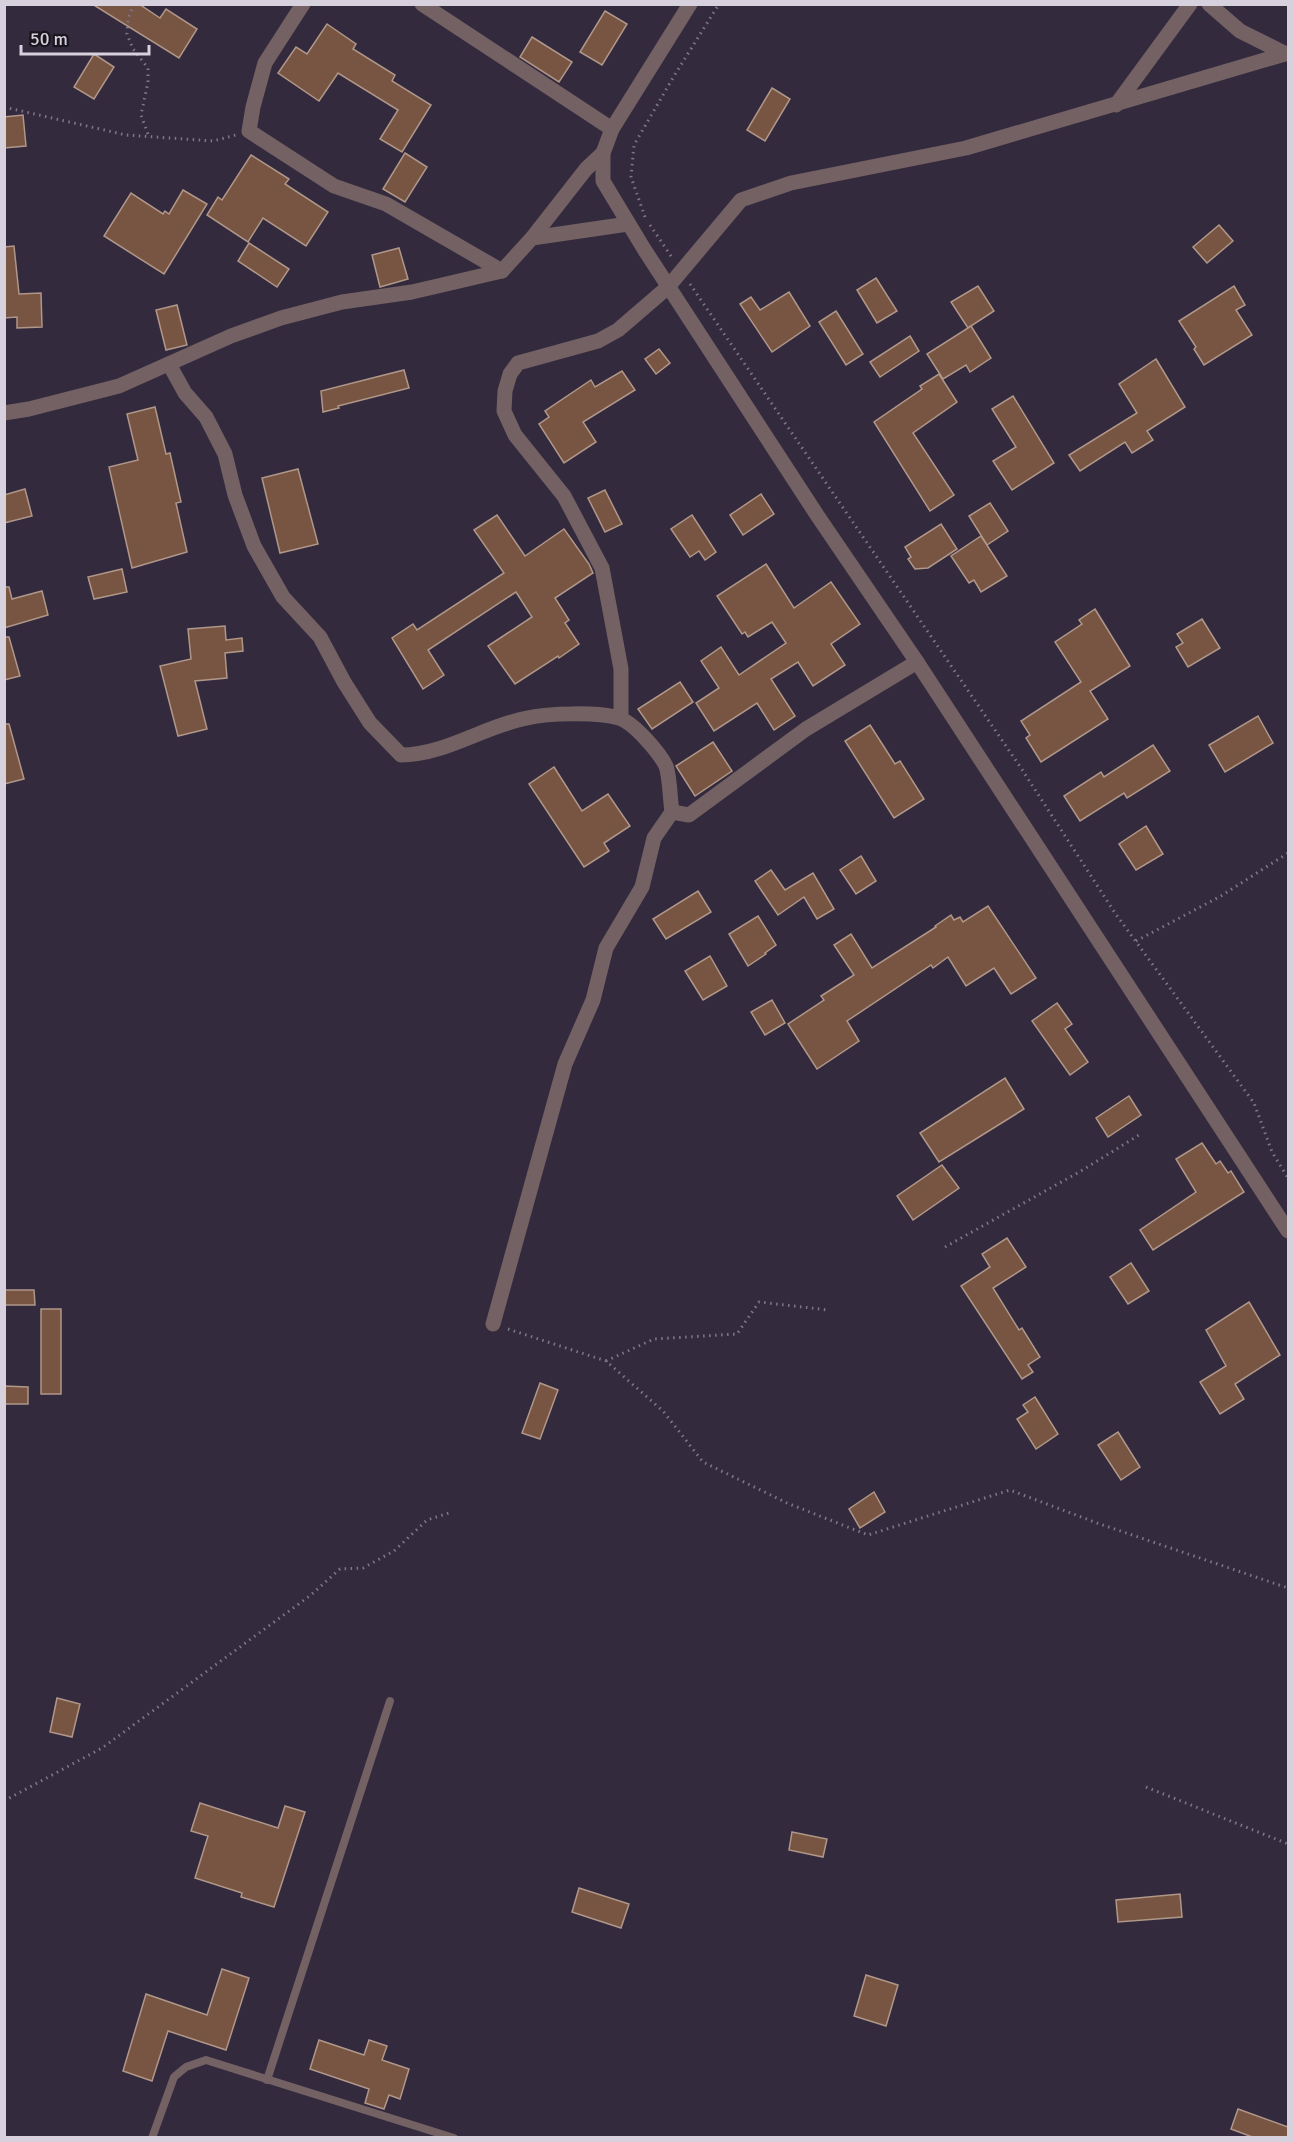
<svg xmlns="http://www.w3.org/2000/svg" width="1293" height="2142" font-family="Signika,sans-serif">
  <style>
    .building { fill: #775542; stroke: #b09789; stroke-width: 1.5 }
    .lines { fill: none; stroke-linecap: round; stroke-linejoin: round }
    .path { stroke: #7f7888; stroke-width: 3; stroke-dasharray: 1.5 4.5; stroke-linecap: butt }
    .service { stroke: #736163; stroke-width: 8 }
    .minor { stroke: #736163; stroke-width: 15 }
    .tertiary { stroke: #736163; stroke-width: 15 }
  </style>
  <rect width="100%" height="100%" fill="#332a3d"/>
  <!-- building -->
  <g class="building">
    <path d="M92,4H139L160,18L166,9L197,29L179,58Z"/>
    <path d="M605,11L627,24L602,65L580,52Z"/>
    <path d="M327,24L356,44L353,49L395,75L392,81L431,105L402,152L380,139L398,110L338,73L319,101L278,73L296,47L307,54Z"/>
    <path d="M532,37L572,62L559,82L520,57Z"/>
    <path d="M94,54L114,67L94,99L74,87Z"/>
    <path d="M772,88L790,99L765,141L747,130Z"/>
    <path d="M23,115L26,146L4,148V117Z"/>
    <path d="M405,153L427,167L405,202L383,189Z"/>
    <path d="M251,155L289,179L285,184L328,212L306,246L263,218L248,242L207,215L218,197L222,200Z"/>
    <path d="M183,190L207,204L164,274L104,236L131,193L163,214L165,211L169,214Z"/>
    <path d="M1219,225L1233,241L1207,263L1193,247Z"/>
    <path d="M249,243L289,269L277,287L238,261Z"/>
    <path d="M14,246L19,294L41,293L42,327L17,328V317L4,318V247Z"/>
    <path d="M399,248L408,279L380,287L372,255Z"/>
    <path d="M876,278L897,311L877,323L857,290Z"/>
    <path d="M978,286L994,311L968,328L951,302Z"/>
    <path d="M1234,286L1245,305L1236,310L1252,335L1204,365L1194,349L1196,347L1179,321Z"/>
    <path d="M789,292L810,326L772,352L740,304L751,297L760,310Z"/>
    <path d="M177,305L187,345L166,350L156,310Z"/>
    <path d="M836,311L863,354L846,365L819,322Z"/>
    <path d="M971,326L991,358L970,372L966,365L943,379L927,354Z"/>
    <path d="M910,336L919,351L880,377L870,362Z"/>
    <path d="M659,349L670,363L656,374L645,359Z"/>
    <path d="M1156,359L1185,407L1147,431L1153,440L1132,453L1125,442L1080,471L1069,455L1137,413L1119,384Z"/>
    <path d="M404,370L409,388L338,406L339,408L323,412L321,391Z"/>
    <path d="M622,371L635,390L583,422L596,442L564,463L539,424L549,417L545,411L591,380L595,387Z"/>
    <path d="M939,374L957,402L913,433L954,495L930,511L874,422L922,389L920,386Z"/>
    <path d="M1013,396L1054,463L1012,490L993,461L1016,447L992,409Z"/>
    <path d="M155,407L166,454L170,453L181,502L176,503L187,552L132,568L109,467L138,460L127,414Z"/>
    <path d="M298,469L318,544L280,553L262,478Z"/>
    <path d="M25,489L32,516L4,523V495Z"/>
    <path d="M605,490L622,524L605,532L588,498Z"/>
    <path d="M761,494L774,514L743,535L730,515Z"/>
    <path d="M990,503L1008,531L987,545L969,516Z"/>
    <path d="M497,515L525,556L564,529L589,564L593,573L555,598L569,620L565,623L579,644L559,658L558,656L515,684L488,646L532,617L516,592L428,650L444,675L423,689L392,638L413,624L417,630L504,573L474,530Z"/>
    <path d="M692,515L716,552L705,560L699,551L690,557L671,529Z"/>
    <path d="M941,524L957,549L928,568L915,569L908,559L911,557L905,547Z"/>
    <path d="M981,536L1007,576L981,592L974,580L969,583L951,556Z"/>
    <path d="M766,564L794,608L831,582L860,624L831,644L845,665L813,686L798,662L771,679L795,716L774,730L757,703L714,731L696,703L719,688L701,661L721,647L739,675L786,643L772,622L748,637L745,632L742,634L717,596Z"/>
    <path d="M122,569L127,592L94,599L88,577Z"/>
    <path d="M4,587H9L12,599L42,591L48,615L4,628Z"/>
    <path d="M1095,609L1130,666L1090,691L1108,719L1041,762L1026,738L1030,735L1021,721L1081,682L1055,642L1082,624L1079,620Z"/>
    <path d="M1202,619L1220,648L1188,667L1176,647L1183,643L1177,634Z"/>
    <path d="M225,626L226,640L242,638L243,651L225,653L227,678L195,681L207,729L178,736L160,666L191,659L188,629Z"/>
    <path d="M4,637H9L20,676L4,680Z"/>
    <path d="M680,682L693,702L652,729L638,709Z"/>
    <path d="M1258,716L1273,743L1225,772L1209,745Z"/>
    <path d="M4,724H9L24,779L4,784Z"/>
    <path d="M870,725L895,764L900,761L924,799L894,818L845,741Z"/>
    <path d="M713,742L732,771L695,796L676,766Z"/>
    <path d="M1153,745L1170,771L1127,798L1124,793L1080,821L1064,796L1101,772L1104,777Z"/>
    <path d="M554,767L582,811L608,794L630,826L604,843L609,851L584,867L529,784Z"/>
    <path d="M1146,826L1163,854L1136,870L1119,844Z"/>
    <path d="M861,856L876,881L856,894L840,870Z"/>
    <path d="M771,870L785,890L813,873L834,909L817,919L804,897L778,915L755,881Z"/>
    <path d="M698,891L711,912L666,939L653,919Z"/>
    <path d="M988,906L1036,978L1011,994L994,968L966,986L948,957L933,968L931,965L847,1021L859,1041L817,1069L788,1024L824,1000L821,996L854,975L834,945L851,934L872,968L936,927L935,926L951,915L954,920L960,917L963,922Z"/>
    <path d="M758,916L776,945L765,953L766,954L748,966L729,934Z"/>
    <path d="M710,956L727,986L703,1000L685,971Z"/>
    <path d="M772,1000L785,1023L765,1035L751,1012Z"/>
    <path d="M1057,1003L1072,1024L1065,1029L1088,1062L1070,1075L1032,1021Z"/>
    <path d="M1005,1078L1024,1109L939,1162L920,1133Z"/>
    <path d="M1129,1096L1141,1115L1108,1137L1096,1118Z"/>
    <path d="M1202,1143L1216,1164L1220,1161L1228,1173L1231,1171L1244,1192L1153,1250L1140,1230L1196,1192L1176,1159Z"/>
    <path d="M942,1165L959,1188L913,1220L897,1196Z"/>
    <path d="M1007,1238L1026,1267L993,1288L1019,1330L1022,1328L1040,1357L1028,1365L1033,1372L1022,1379L961,1286L990,1267L982,1254Z"/>
    <path d="M1131,1263L1149,1291L1128,1304L1110,1277Z"/>
    <path d="M4,1290H34L35,1305H4Z"/>
    <path d="M1249,1302L1280,1355L1235,1384L1244,1399L1220,1414L1200,1382L1226,1366L1206,1330Z"/>
    <rect x="41" y="1309" width="20" height="85"/>
    <path d="M540,1383L558,1390L540,1439L522,1433Z"/>
    <path d="M4,1386L28,1387V1404H4Z"/>
    <path d="M1035,1397L1058,1434L1036,1449L1017,1419L1028,1412L1023,1405Z"/>
    <path d="M1118,1432L1140,1467L1121,1480L1098,1445Z"/>
    <path d="M874,1492L885,1512L860,1528L849,1509Z"/>
    <path d="M57,1698L80,1704L72,1737L50,1732Z"/>
    <path d="M200,1803L278,1828L285,1806L305,1812L274,1907L241,1897L242,1893L195,1878L208,1836L191,1831Z"/>
    <path d="M792,1832L827,1839L823,1857L789,1850Z"/>
    <path d="M579,1888L629,1904L621,1928L572,1912Z"/>
    <path d="M1180,1894L1182,1917L1118,1922L1116,1900Z"/>
    <path d="M222,1969L249,1978L226,2050L168,2031L152,2081L123,2071L146,1994L207,2015Z"/>
    <path d="M866,1975L898,1985L886,2026L854,2016Z"/>
    <path d="M319,2040L364,2055L369,2040L387,2046L382,2060L409,2069L400,2099L389,2095L384,2109L365,2103L369,2089L310,2069Z"/>
    <path d="M1238,2109L1288,2127V2138H1255L1231,2129Z"/>
  </g>
  <g class="lines">
    <!-- path -->
    <g class="path">
      <path d="M134,4L128,19L127,34L133,49L148,68V82L141,115L149,137"/>
      <path d="M4,107L126,135L213,141L236,135"/>
      <path d="M645,217L631,177L634,145L674,76L719,4"/>
      <path d="M650,225L673,259"/>
      <path d="M690,284L1021,768L1115,913L1254,1103L1272,1152L1288,1178"/>
      <path d="M1136,941L1221,896L1288,853"/>
      <path d="M945,1247L1081,1171L1139,1135"/>
      <path d="M508,1329L606,1361L663,1411L703,1462L787,1503L868,1535L1010,1490L1097,1523L1288,1588"/>
      <path d="M606,1361L654,1339L737,1334L759,1302L828,1310"/>
      <path d="M1146,1787L1288,1844"/>
      <path d="M4,1801L102,1748L311,1595L340,1569L363,1568L394,1551L427,1520L452,1512"/>
    </g>
    <!-- service -->
    <g class="service">
      <path d="M267,2080L390,1701"/>
      <path d="M152,2138L174,2077L186,2067L206,2060L454,2138"/>
    </g>
    <!-- minor -->
    <g class="minor">
      <path d="M303,4L265,63L253,107L249,131L334,186L386,204L502,271"/>
      <path d="M422,4L612,129"/>
      <path d="M1209,4L1240,31L1286,54"/>
      <path d="M1116,105L1190,4"/>
      <path d="M532,238L586,169L603,153"/>
      <path d="M169,364L185,393L206,417L225,454L235,495L254,546L283,597L320,637L344,682L370,723L401,755C445,755 484,726 527,718C549,713 598,712 619,718C634,723 659,752 666,766C670,777 670,800 672,812L654,838L642,887L606,948L593,1000L565,1064L493,1324"/>
      <path d="M4,413L29,409L119,386L231,336L281,318L342,302L412,292L502,271L532,238L628,224"/>
      <path d="M621,718V669L602,568L564,496L515,435L504,411L505,391L510,374L518,363L598,341L618,330L668,287L741,200L791,183L966,148L1288,53"/>
      <path d="M672,812L689,815L806,729L917,662"/>
    </g>
    <!-- tertiary -->
    <path class="tertiary" d="M690,4L612,129L603,153V181L644,249L817,515L917,662L1288,1231"/>
  </g>
  <!-- border -->
  <rect width="1293" height="2142" fill="none" stroke="#d7d1de" stroke-width="12"/>
  <!-- scale -->
  <path d="M21 45v9h128v-9" fill="none" stroke="#d7d1de" stroke-width="3"/>
  <text x="30" y="45" font-size="18" fill="#d7d1de" stroke="#19151d" stroke-width="4.5" paint-order="stroke">50 m</text>
</svg>
